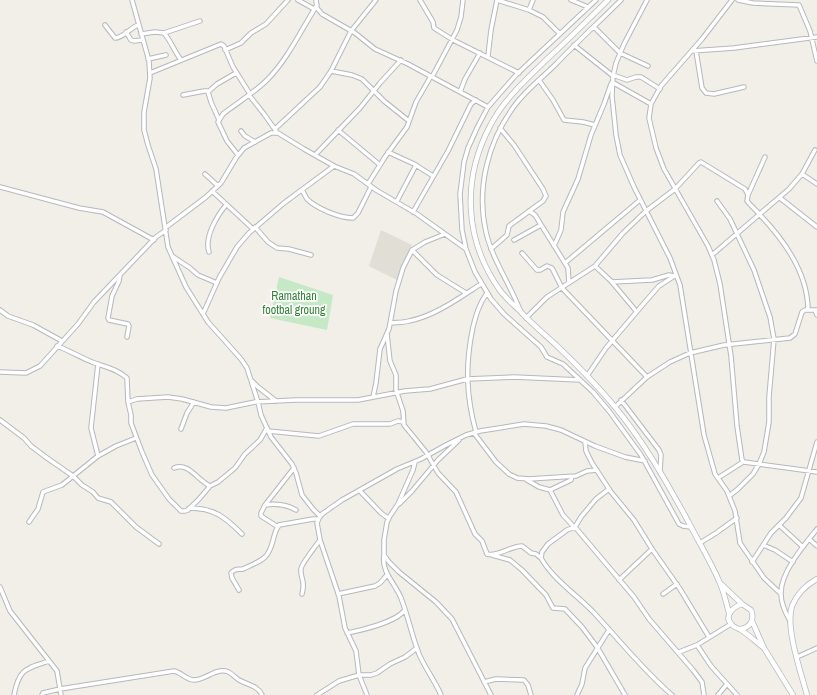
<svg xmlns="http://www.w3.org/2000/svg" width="817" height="695" font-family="'Archivo Narrow',sans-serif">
<rect width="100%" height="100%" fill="#f1efe8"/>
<path fill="#e1ded6" d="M381,230l31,15 -13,36 -30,-15z"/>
<path fill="#c5e8c5" d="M279,277l54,18 -6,35 -57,-12z"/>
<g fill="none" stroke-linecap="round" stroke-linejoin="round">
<g stroke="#b5b8bc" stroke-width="5.5">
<path id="minor" d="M132,0l17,61 1,17 -6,34v18l4,15 8,24 12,78 18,40 22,35 33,37 6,9 11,34 3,13 10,22 21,27 4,9 6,22 11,14 7,7
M298,0l16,9
M316,0l1,8 5,6 33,19 20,16 33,15 80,43
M420,0l13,22 1,6 19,12 66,33
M497,0l32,10 14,7 17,17
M571,0l17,7
M596,0l-80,75 -28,32 -11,21 -9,20 -4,14 -4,32 2,36 4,19 9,23 16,27 13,15 37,33 6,10 16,7 30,28 16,19 32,44 38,69 4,2 8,1
M647,0l-23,44 -8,19 -3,13 -1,20 4,39 4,20 14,32 36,71 10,27 24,150 11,39 12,17 8,20 5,32 24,35 17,16
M732,0l-30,39 -41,47 -10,18 -2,14 7,30 8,21 44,77 6,14 6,24 11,72 6,70 5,34 2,2 73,10
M738,0l15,3 46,2 11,26 7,30
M529,10l4,-10
M105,25l10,13c8,0 15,-10 23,-13
M594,27l26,26 28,13
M126,32l5,8 3,1 8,-1
M164,33l36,-12
M141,34l14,-2 9,1c7,8 10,18 17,27
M574,45l39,31
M225,50l16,-7 10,-10 15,-9 22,-24
M692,51l42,-3 83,-11
M696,51l6,37 4,5 8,1 30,-7
M488,56l3,-26 6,-30
M148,59l18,-4
M331,71l21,4 10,4 22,22 25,20
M150,73l71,-29 3,2 9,21 17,27
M613,75l14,5 9,-3h5l19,12
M432,77l25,-47 4,-13 2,-17
M539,80l14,20 11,20 19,2 12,3
M612,82l39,22
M460,92l5,-13 15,-26
M183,95l21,-4h5
M249,95l15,19 12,17
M219,120l-8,-18 -3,-10 9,-8 19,-11
M275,129l45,-42 11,-16 20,-40 25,-31
M338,130l42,35
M241,131l4,5 10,6
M388,152l26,12 19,12
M238,155l-11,-14 -9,-19 5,-8c14,-11 31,-21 44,-34 21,-21 34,-50 50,-75
M315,155l45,-47 20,-25 21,-23
M205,174l13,12
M802,174l15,10
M368,184l17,-27 22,-30 9,-25 15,-26
M0,187l79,21 24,4 51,28
M302,190c2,3 3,6 5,9 9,9 32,19 46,19l5,-5 13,-26
M212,191l41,38
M748,195l17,-38
M780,198l37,29
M397,201l19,-36
M717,201l13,18 24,51 16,47 4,22 -5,58v25l-5,30 -5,12 -6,10 -15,15 -9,7
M529,211l6,4 33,53 1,15
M413,212l35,-61 23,-47 5,-4
M255,227l13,15 9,6 12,1 22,6
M165,228l41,-31 15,-14 15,-25 8,-10 27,-15h7l26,16 30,17 20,8 22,16 41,24 49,35
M514,240l27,-15
M554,246l7,-16 2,-18 15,-33 13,-44 13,-31 7,-20
M491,249l16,-14 2,-9 34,-25 3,-5 -3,-7 -29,-44 -14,-17
M412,250l25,25 29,18
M209,252c-5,-15 8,-36 17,-47
M522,253l15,17h3l7,-4 5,2 10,20 85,89
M712,255l77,-66 13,-15 13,-24
M172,256l18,12 8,7 19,8
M565,263l75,-63
M595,266l16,15 25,30
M120,275l-1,6 -7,15 -4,22 1,2 19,4 1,2 -2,11
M612,282l40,-2 17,-5 5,1
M0,310l8,6 25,9 29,16
M520,310c-10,-26 -28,-51 -34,-78 -10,-44 2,-91 29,-127 11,-15 27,-27 41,-41 21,-22 43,-42 65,-64
M815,310l2,5
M203,314l16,-36 18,-31 12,-14 35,-30 50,-37
M526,318l21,-21 48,-31 28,-33 23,-22 29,-22 24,-26 2,-1 44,27 3,6 -1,6c4,5 9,9 13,14 25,26 48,58 48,95
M390,323c6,-1 13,0 19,-2 26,-5 50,-23 72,-37
M387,334l3,27 6,14v15l7,21 1,14 22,27 12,21 18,19 19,42 7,7 5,13c10,3 24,-8 35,-8l9,7 5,1 5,4
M57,346c13,5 23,11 35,16 13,5 25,7 35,16l1,24 3,13v8l11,29 10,23 17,24 12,12h4l3,-1 12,-12 10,-12 8,-4 17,-14 10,-14 15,-14 7,-12
M98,364l-7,64 7,28
M0,372l26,1 14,-7 38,-42 16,-22 62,-65 10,-7
M587,376l19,-28 39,-46 14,-16 17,-11
M252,381l6,6 18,14
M373,397l3,-14 4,-34 9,-20 7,-38 7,-23 9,-18 13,-8 20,-8
M621,400l38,50 2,5 -1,17
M128,402l9,-3 31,-2 14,2 29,8 15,1 29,-6 41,-2h62l47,-9 25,-2 37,-10 47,-2 66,3
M615,407l32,-30 23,-15 20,-9 34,-8 66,-7 5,-4 7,-22 3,-2h12
M0,420l24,18 7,8 16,12 26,18
M181,429l6,-16 7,-11
M268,431l51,5 34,-12h37l8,-3 5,1
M476,432c-10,-36 -11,-68 -3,-105 3,-12 6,-23 14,-34
M474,433l22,29 13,12 8,4 12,1 47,-3 11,-5 10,-1
M585,442l1,9 6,12 19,29 23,28 18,29 28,40 29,48
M415,462l-2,8 -15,34 -8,12 -3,6 -3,18v15l5,7 10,10 37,30 16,17 39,76
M174,468c15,-6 23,12 36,18
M73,476l9,9 11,7 5,6 13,4 25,25 23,17
M718,478l25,-16
M527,480l12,7 11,3 21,-10 1,-3
M609,489l-13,10 -15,18 -6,10 -8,3 -19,14 -6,8 -1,6c12,22 39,39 55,57 25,27 48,56 76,80
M550,490l13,25 11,12
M360,491l21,22 7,5
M399,504l13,-13 26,-31 21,-20
M265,505l29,-37
M189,508c25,0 36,9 53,26
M29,522l9,-13 5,-17 19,-7 36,-29 18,-10 20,-8
M779,525l24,22
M278,527l-17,-11v-3l4,-8c12,-2 21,-1 31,5
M575,527l59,70 15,22 44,51 9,12 2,13
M809,539l8,7
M700,543l16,-10 21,-15
M763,545l12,5 18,12
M384,555c-3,17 11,28 17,43 7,18 11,38 18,56 6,14 16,27 22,41
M492,555l18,5 12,10 24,25 7,13 12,1 17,18 15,20 28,48
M752,562l19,-29 15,-15 15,-20 16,-56
M619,580l33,-31
M0,587l10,24 47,60 4,24
M239,590l-7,-12 -1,-5c4,-5 7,-3 12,-4 6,-3 17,-7 22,-12 9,-8 7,-23 14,-32l34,-6h5
M302,594c4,-14 -2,-15 -1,-25 0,-5 15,-23 19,-29
M338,594l37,-8 5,-3 7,-8
M663,594l14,-10
M790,621c-4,-7 -9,-19 -9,-27 -1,-21 23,-49 36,-65
M347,633c15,-3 49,-11 58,-23
M697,645l14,21 26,29
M679,652l18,-7 34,-21
M797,657l20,-9
M484,682l12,-3 28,1 4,5 3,10
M14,695c5,-26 11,-26 35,-34
M42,695l1,-2 17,-4 114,-18c7,1 12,9 20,9 9,0 18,-8 26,-9 9,-2 13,5 19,9 9,5 18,5 23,15
M317,695l22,-14 20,-6h12l6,-2 13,-9 15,-7 12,-9
M367,695l-8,-20 -3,-24 -11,-23 -6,-32 -19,-56 -3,-17 2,-5 3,-4 20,-14 55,-31 24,-10 25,-14 20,-10 14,-4 13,-2 31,-5 22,2 15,4 34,16 30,11 20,4
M577,695l5,-11 3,-16 24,-38
M718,695l9,-11"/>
</g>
<g stroke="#b6babf" stroke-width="6">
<path id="secondary" d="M608,0c-20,20 -41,41 -62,60 -20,20 -43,40 -56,66 -28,53 -26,113 9,163 6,9 14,15 21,22 11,12 23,22 35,33 21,20 42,41 60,63 29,35 51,74 73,114 10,20 22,39 31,60 5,10 7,22 10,32
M721,584l21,20
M752,621l12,27 29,47
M740,629c10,-1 15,-9 11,-19l-9,-6c-9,3 -19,12 -10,21 3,3 6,3 9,5 8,5 15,12 23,18
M807,695c-6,-22 -22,-68 -15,-89 5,-12 14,-21 25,-27"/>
</g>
<use href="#minor" stroke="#fff" stroke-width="3.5"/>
<use href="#secondary" stroke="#fff" stroke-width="4.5"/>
</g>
<g text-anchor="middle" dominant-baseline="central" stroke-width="3.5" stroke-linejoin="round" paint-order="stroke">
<g font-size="12" fill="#348238" stroke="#fff">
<text x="294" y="296">Ramathan<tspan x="294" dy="14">footbal groung</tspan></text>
</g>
</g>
</svg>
